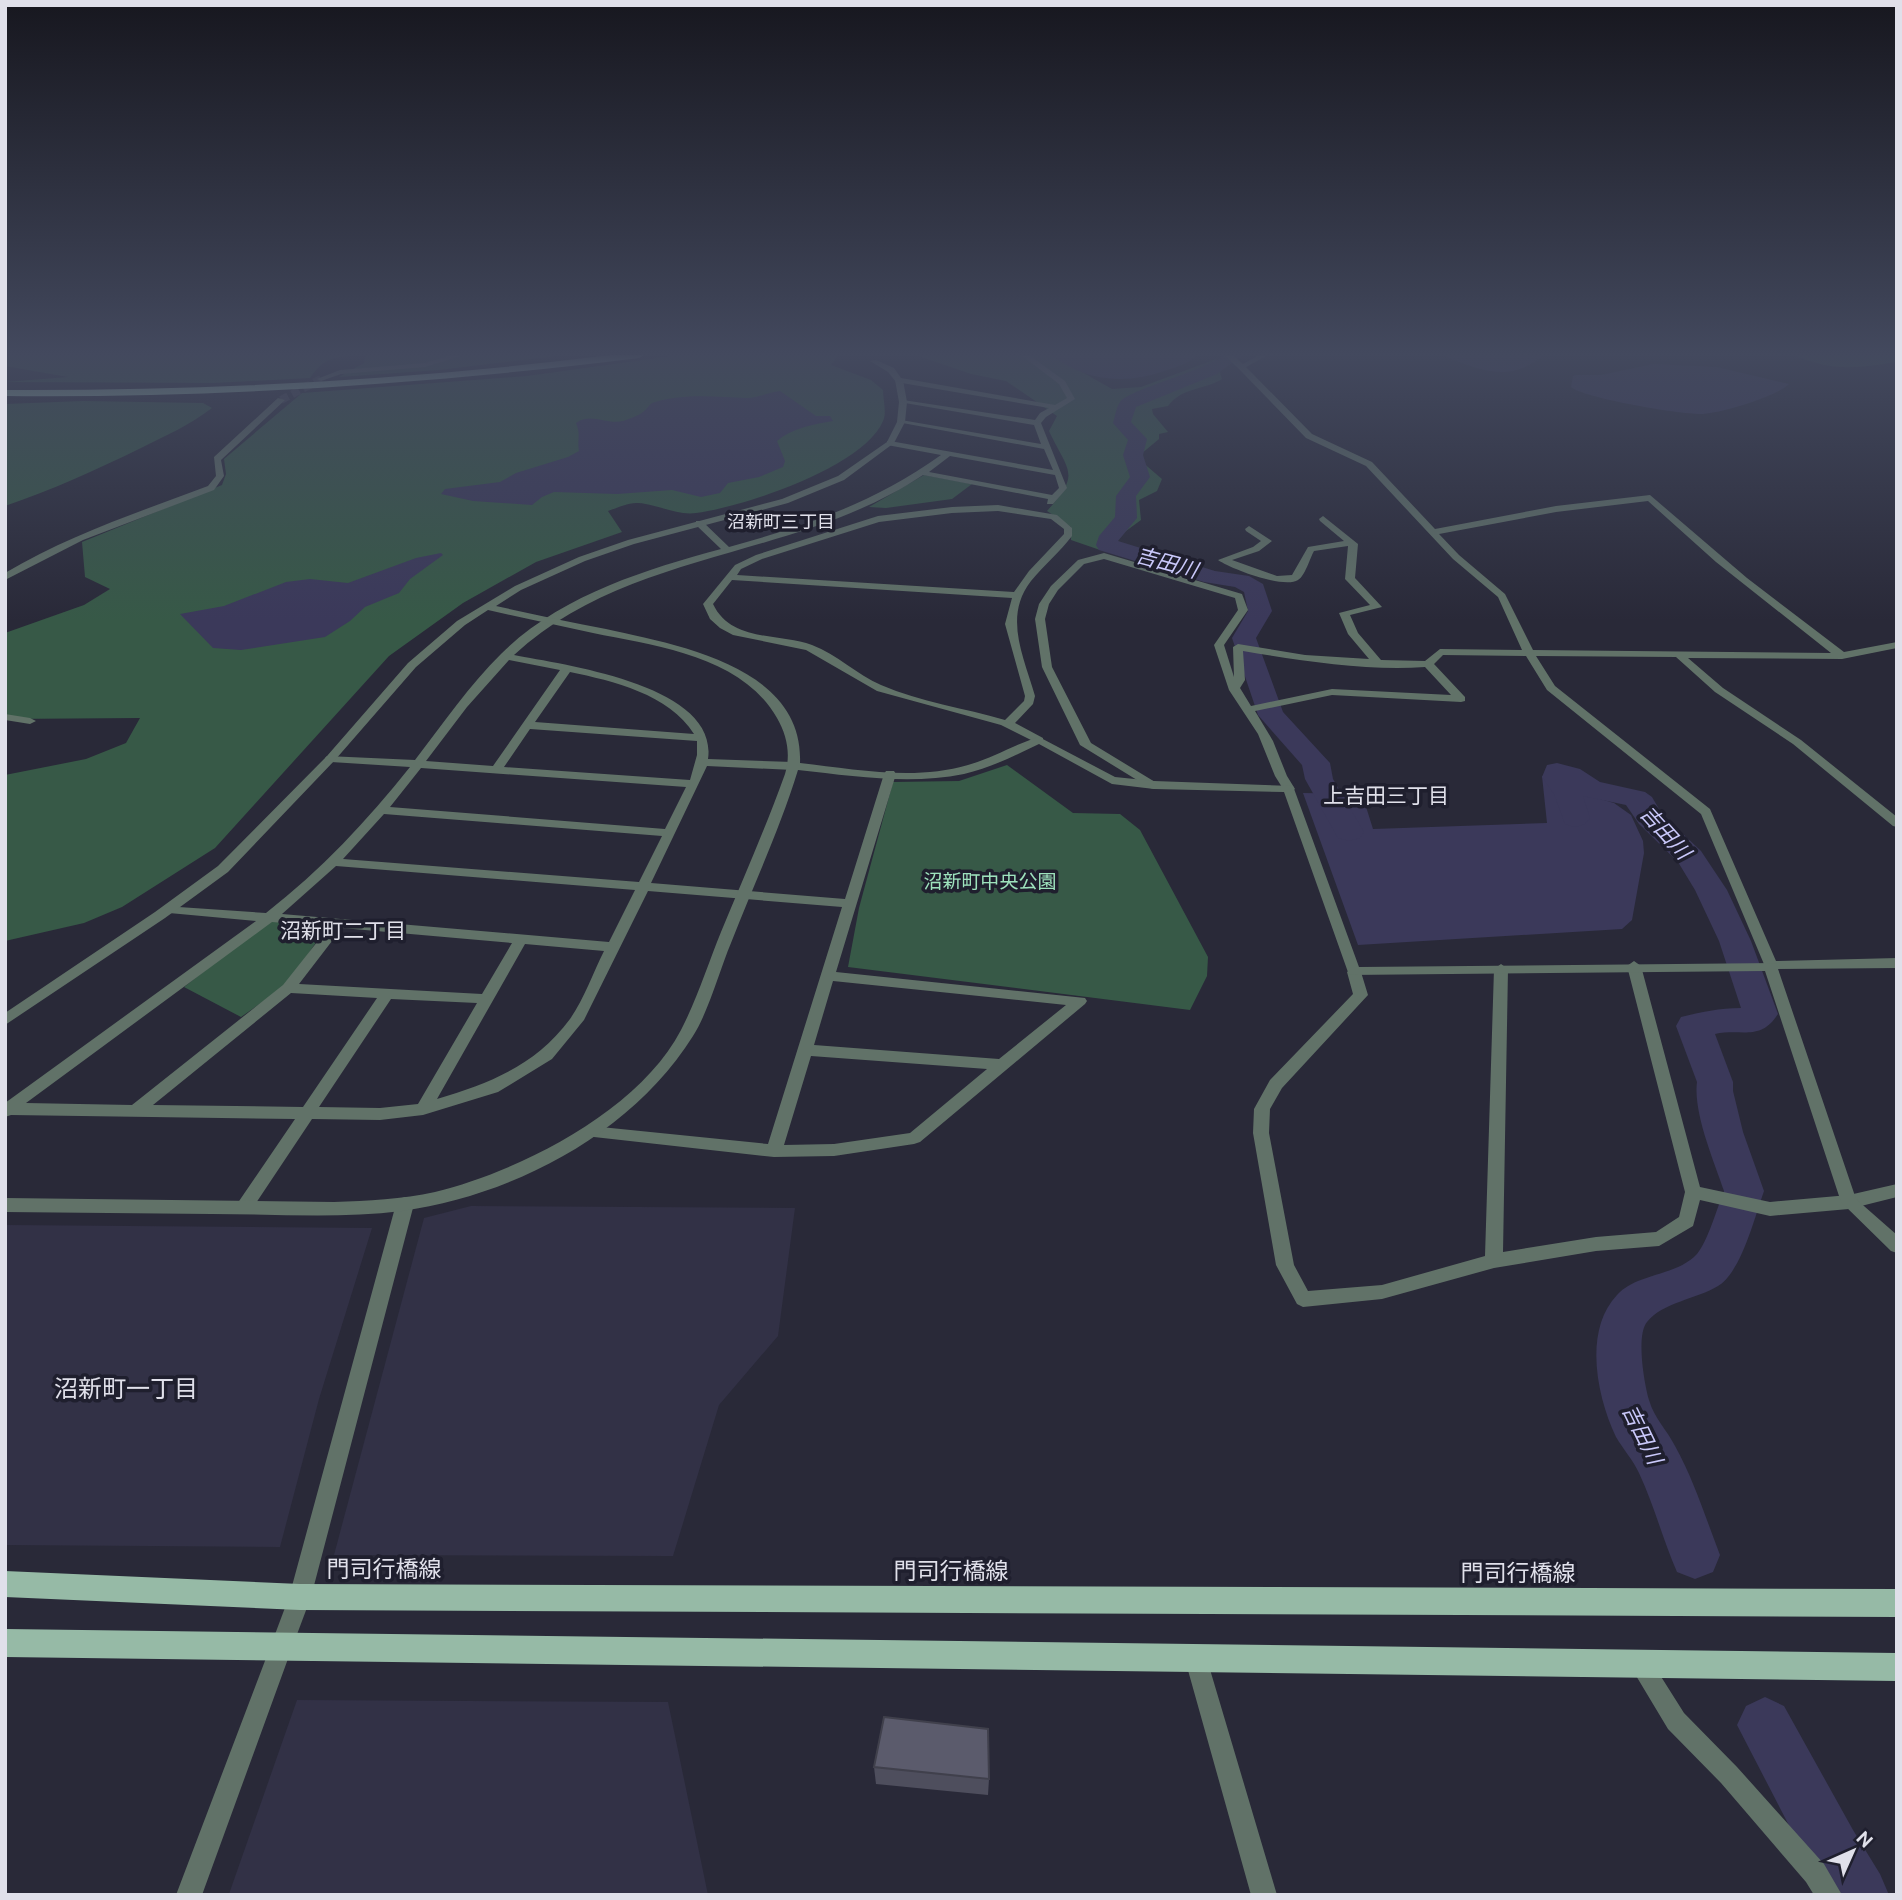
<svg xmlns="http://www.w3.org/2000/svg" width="1902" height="1900" font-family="Ubuntu,'Noto Sans JP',sans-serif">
<rect width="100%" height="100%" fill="#292938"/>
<path fill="#323146" d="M471,1206l324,2 -17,128 -59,69 -46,151 -339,-1 90,-337z
M5,1225l367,3 -53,171 -39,148 -275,-2z
M297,1700l371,2 40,193 -479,-1z"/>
<path fill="#375947" d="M5,355h561l-127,15 -100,7 25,-14 1,-7c-28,1 -38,-2 -55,22l-96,5 -209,-1 63,-5 -63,-11z
M678,355h161l-8,10 40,15 12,10c0,9 4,23 0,31 -19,46 -140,86 -187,92 -18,3 -39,-9 -58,-10 -9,-1 -21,5 -30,8l14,21 -86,30 -73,41 -74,53 -174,192 -93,59 -38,16 -79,18v-166l81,-16 40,-16 14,-25 -135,1v-86l79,-28 26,-16 -25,-12 -3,-35 140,-57 4,-11 -2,-15 78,-66 225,-17z
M916,355h136l60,34 29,-2 75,-28 6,20c-17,11 -40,8 -54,27l-16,3 1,5 15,18 -9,2v5l-18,15v7l21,18 -5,12 -18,9 2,20 -41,30 -29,-10v-13l-24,-16c34,-38 22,-38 2,-80l8,-15 -51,-35 -35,-7z
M1795,355h102v7c-39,6 -66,10 -102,-7z
M83,401l120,2 9,5c-22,17 -47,28 -71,40 -45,22 -89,42 -136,58v-102z
M924,475l48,9 -20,15 -66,9 -17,-1z
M1007,765l66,48 47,1 20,16 68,127 -1,19 -17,34 -342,-43 11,-59 34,-126 66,-1z
M269,921l58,5 -39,58 -47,33 -57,-30z"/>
<path fill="#3b395a" d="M1051,355h146c-8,8 -19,12 -30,15 -42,15 -80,12 -116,-15z
M1443,355h100c-31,29 -66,15 -100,0z
M1653,364l64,3 72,17c-13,13 -67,29 -86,30 -20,1 -120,-16 -132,-27l2,-11 3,-1h25z
M780,391l36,25h14l3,5c-18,3 -41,7 -56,20l8,20 -2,6 -24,10 -31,6 -8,10 -19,4 -29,-7 -55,4 -63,-2 -12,5 -10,8 -59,-4 -32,-7 4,-5 55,-7 16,-9 52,-16 11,-6c-2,-13 2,-16 -3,-28 15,-11 30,2 47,-2 6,-2 15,-5 20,-9 6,-4 5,-8 12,-10 30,-9 62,-5 92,-4 11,0 22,-6 33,-7z
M441,553l2,2 -33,24 -11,14 -34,14 -15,14 -25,16 -84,13 -28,-2 -33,-34 44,-8 62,-24 24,-3 38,4 68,-25z
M1542,776l36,8 -1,8 37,11 17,12 12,26 1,12 -12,67 -10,9 -264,16 -55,-152 59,1 11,35 174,-6z"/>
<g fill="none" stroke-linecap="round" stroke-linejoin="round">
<path fill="#3b395a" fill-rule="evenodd" d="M1224,355h19l-26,19 -81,33 -5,15 16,17 -4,16 7,22 -14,19 1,22 -19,23 97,30 34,5 14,8 9,27 -16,27 27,74 47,51 3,16 31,53 -4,6 -11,3 -11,-3 -33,-59 -3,-14 -44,-50 -26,-77 16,-27 -4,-19 -9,-5 -31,-5 -105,-32 -3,-5 3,-9 16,-19 1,-21 14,-19 -7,-22 5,-15 -15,-17c2,-6 3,-15 7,-21 10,-13 82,-30 104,-47z
M1557,763l23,6 20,13 45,10 7,5 10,17 39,37 26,39 24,51 27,73c-18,28 -36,14 -63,20l18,48v9l10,41 21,59c-9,25 -23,82 -46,95 -21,13 -55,16 -71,36 -11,13 -3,61 2,78 5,18 18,30 26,46 19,34 31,73 45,109l-7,17 -18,7 -18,-7c-14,-32 -23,-67 -38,-99 -6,-13 -16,-24 -23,-36 -19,-40 -33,-106 1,-142 20,-22 60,-19 80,-41 11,-13 20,-46 27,-63 -10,-30 -31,-78 -27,-109l-21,-56 5,-9c20,-5 39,-9 60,-9l-22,-67 -24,-51 -17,-28 -39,-38 -13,-19 -43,-9 7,22 -5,6 -10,3 -10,-3 -11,-30 -12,-17 5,-12z
M1765,1697l19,9 69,124 27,44 9,21h-64l-88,-170 9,-19z"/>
<path stroke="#444453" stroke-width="8" stroke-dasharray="8 4.5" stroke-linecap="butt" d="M281,400l40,-21"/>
<path fill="#617268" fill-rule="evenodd" d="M452,355h12l-39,12 -84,7 -20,7 -4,-2 23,-9 85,-7z
M1021,355h8l36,26 10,18 -29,18 -5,6 26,65 -14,16h-6l1,-5 -125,-24c-127,85 -294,74 -409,180 51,10 205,30 194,104l85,3 6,4 -6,4 -86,-4 -56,117 194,16 39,-125 2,-3h8l2,3 -60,198 249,26 2,3 -2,3 -165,138 -6,2 -80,12 -60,1 -189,-21 -2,-4 2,-4 6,-2 177,18 74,-237 -194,-16 -64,129 -32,39 -54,33 -75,23 -43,5 -68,-1 -62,93 -6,2 -6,-2 -3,-5 60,-88 -284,-4 -6,2v-14l251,-182 -87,-8 -5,-1 -2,-3 2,-3 102,7c55,-43 101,-92 144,-146l-79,-5 -6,-4 2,-2 88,4c27,-35 56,-77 86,-106 58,-58 143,-84 220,-105l-25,-24v-4h6l27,26c79,-22 145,-44 212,-92l-54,-10v-4h3l163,29 -9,-21 -147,-27 4,-2 140,24 -7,-19 -135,-23 4,-2 132,20 5,-7 9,-5 -153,-26 -8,-10 -18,-11 6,-1 18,8 7,10 154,27 12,-7 -8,-14zM950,456l105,19 4,13 -7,7 -123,-23zM509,660l51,10 -67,96 -67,-5 41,-54zM570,672c43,9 99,22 124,62l-159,-12zM530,729l167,12v14l-7,25 -186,-13zM421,768l265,19 -21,42 -275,-22zM384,814l278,22 -23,46 -296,-23zM336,866l299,24 -26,52 -327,-28zM272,922l57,5 -46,58 -151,120 -106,-2zM342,928l170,15 -30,51 -183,-10zM525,944l79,7c-11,22 -20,48 -34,68 -35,47 -80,64 -133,80zM833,981l233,24 -67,54 -185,-14zM291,993l86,5 -74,109 -150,-2zM391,999l86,4 -59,101 -38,4 -61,-1zM811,1056l176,13 -77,64 -76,11 -50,1z
M1224,355h8l11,9 16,-9h9l-22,12 66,67 60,28 63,67 121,-23 94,-11 97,83 97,74 53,-10v6l-55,11 -154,-1 35,30 78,52 96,77v10l-4,-1 -100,-82 -78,-52 -39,-35 -140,-1 19,30 155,123 66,152 121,-3v10l-131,1 -65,-155 -154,-124 -21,-34 -83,-1 -9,9 31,33v4l-4,1 -129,-7 -77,16 18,30 14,35 8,13 -6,4 -4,-1 -10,-16 -17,-42 -29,-44 -15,-45 24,-35 -3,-12 -131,-39 -20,5 -26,26 -9,14 -4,15 7,48 39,76 69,42 -6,4 -4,-1 -70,-43 -38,-78 -7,-48 4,-15 12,-18 27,-26 26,-7 138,41 6,16 -24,35 10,32 -1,-30 5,-3 67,11 64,4 -21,-25 -9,-21 31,-8 -25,-26 3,-33 -34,5c-4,7 -9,25 -16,29 -14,9 -67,-11 -80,-20l35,-13 8,-6 -15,-10 -1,-2 4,-3 23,15 -13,10 -27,9 45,16 15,-1 16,-28 36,-6 -24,-20 -1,-2 4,-3 35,28 -3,34 27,29 -32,8 8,18 23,27 44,1 15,-12 82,1 -24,-53 -45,-38 -87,-93 -60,-28 -67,-69zM1648,501l68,61 115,91 -298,-3 -28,-56 -46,-39 -20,-21 117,-22zM1243,651c58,10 124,20 182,16l26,28 -119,-6 -81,17 -11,-18 5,-8z
M278,398l7,2 -64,60 3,16 -10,14 -131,50 -78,40v-7c64,-38 134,-61 203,-87l8,-10 -2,-19z
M998,505l59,10 15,13v8c-12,16 -28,29 -41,45 -28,36 -7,76 4,115l-2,8 -18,19 28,15v4h-8l-34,-17 -124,-34 -71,-41 -73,-15 -13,-7 -10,-9 -7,-15 32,-39 21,-10 122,-39 74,-9zM998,511l53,8 13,10v5l-35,37 -15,21 -277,-17 4,-6 21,-10 117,-37 73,-9zM732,580l280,18 -7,26 20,72 -1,5 -19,19c-41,-12 -84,-18 -124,-35 -24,-10 -44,-31 -69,-40 -34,-12 -81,-3 -99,-41z
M5,714l25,4 6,3 -6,3 -25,-4z
M1634,961l7,5 59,221 70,15 79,-7 48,-11v13l-48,12 -79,7 -70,-16 -7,26 -34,20 -63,5 -102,17 -112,31 -79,8 -6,-3 -21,-39 -23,-132 1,-24 16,-29 83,-86 -6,-22 7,-5 7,5 7,23 -86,93 -12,21 -1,24 25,132 14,26 74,-6 103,-29 9,-287 7,-5 7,5 -5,283 93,-15 60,-5 23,-15 6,-25 -58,-226z
M405,1197l6,2 3,5 -103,393 -21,56 -8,3 -8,-3 -3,-8 18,-48 107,-393 3,-5z
M1195,1645l8,3 3,8 71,239h-26l-67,-239 3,-8z
M1640,1653l8,3 36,57 53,54 87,97 18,31h-28l-8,-13 -85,-99 -53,-54 -39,-65 3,-8z"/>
<path fill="#617268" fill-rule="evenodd" d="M899,378l4,2 4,22 -2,20 -11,21 -50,37 -56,23 -154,41 -49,17 -64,29 -25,16c36,8 73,16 110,23 71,16 198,37 194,134 54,6 114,18 168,2 25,-7 47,-21 71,-28l76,40 39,4 139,5 66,181 417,-4 80,236 41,36v18l-6,-2 -50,-49 -76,-231 -416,4 -65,-183 -130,-3 -42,-5 -73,-40c-25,12 -49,24 -75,30 -55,11 -111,2 -166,-4 -18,59 -45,116 -67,173 -11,26 -23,70 -38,93 -61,97 -178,159 -291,175 -63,8 -127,3 -190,3 -69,-1 -138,-1 -207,-2v-14l329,4c34,-1 68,-3 101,-10 85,-21 204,-81 246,-162 16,-31 27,-66 40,-98 22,-53 45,-105 64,-158 6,-19 2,-39 -8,-56 -35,-62 -121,-72 -184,-85 -35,-8 -70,-15 -105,-23l-23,15 -49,42 -81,93 -107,112 -63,46 -160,107v-12l150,-101 63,-46 109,-110 81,-93 49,-42 58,-35 64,-29 49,-17 154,-41 56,-23 49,-34 10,-20 2,-20 -4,-22z
M282,1634l8,3 3,8 -91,250h-26l95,-250 3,-8z"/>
<path fill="#96baa6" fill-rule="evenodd" d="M5,1571l295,13 1597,5v28l-1597,-7 -295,-13z
M5,1629l1892,24v28l-1892,-24z"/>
<path fill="#abd6be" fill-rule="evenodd" d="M611,355h33l-5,3c-211,26 -421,40 -634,38v-6c203,1 405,-10 606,-35z"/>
</g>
<path fill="#4e4e5d" d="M874,1767l115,12 -1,16 -112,-11z"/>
<path fill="#5b5b6c" stroke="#40404c" stroke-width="2" d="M884,1717l104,12 1,50 -115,-12z"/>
<linearGradient id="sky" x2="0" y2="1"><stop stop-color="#17171f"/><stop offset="0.57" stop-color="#43495e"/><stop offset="1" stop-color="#43495e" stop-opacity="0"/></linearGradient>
<rect width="1902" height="621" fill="url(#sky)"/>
<g text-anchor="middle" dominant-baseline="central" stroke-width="7" stroke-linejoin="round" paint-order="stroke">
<g font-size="18" fill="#e0e0ea" stroke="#1f1f2e">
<text x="781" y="521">沼新町三丁目</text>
</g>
<g font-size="19" fill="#9ee3bd" stroke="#1f1f2e">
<text x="990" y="881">沼新町中央公園</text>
</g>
<g font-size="21" font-style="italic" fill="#cac9fb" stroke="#1f1f2e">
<text transform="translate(1167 562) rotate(15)">吉田川</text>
<text transform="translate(1666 832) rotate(48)">吉田川</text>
<text transform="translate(1643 1434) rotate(64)">吉田川</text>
</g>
<g font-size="21" fill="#e0e0ea" stroke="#1f1f2e">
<text x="1386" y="795">上吉田三丁目</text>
<text x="343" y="930">沼新町二丁目</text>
</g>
<g font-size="23" fill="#e0e0ea" stroke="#1f1f2e">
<text x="384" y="1568">門司行橋線</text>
<text x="951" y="1570">門司行橋線</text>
<text x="1518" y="1572">門司行橋線</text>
</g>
<g font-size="24" fill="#e0e0ea" stroke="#1f1f2e">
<text x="126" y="1388">沼新町一丁目</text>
</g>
</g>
<rect width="1902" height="1900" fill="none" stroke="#e0e0ea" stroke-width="14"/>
<g transform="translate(1853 1851) rotate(45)" stroke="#1f1f2e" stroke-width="5" paint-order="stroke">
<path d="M0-5L12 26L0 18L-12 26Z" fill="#e0e0ea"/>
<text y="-10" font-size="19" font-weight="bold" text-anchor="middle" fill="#e0e0ea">N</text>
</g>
</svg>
